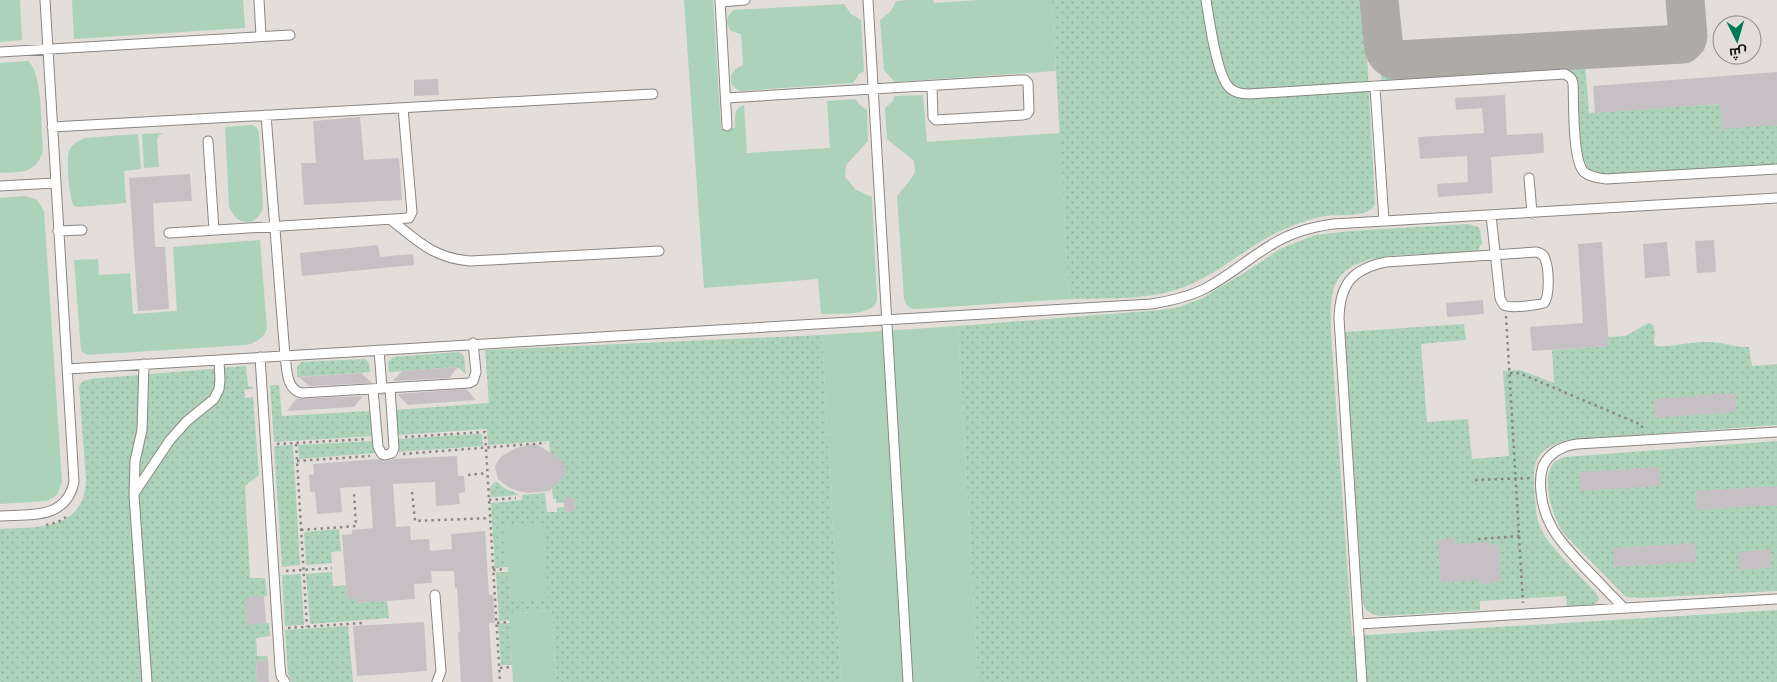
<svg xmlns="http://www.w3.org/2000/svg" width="1777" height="682" font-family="Montserrat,Cairo,sans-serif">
<defs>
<pattern id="grass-dots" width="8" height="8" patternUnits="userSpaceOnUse" patternTransform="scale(1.25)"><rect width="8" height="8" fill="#acd2ba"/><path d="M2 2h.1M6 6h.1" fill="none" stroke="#93b39f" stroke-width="1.8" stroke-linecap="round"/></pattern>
</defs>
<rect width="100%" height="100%" fill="#e3ded9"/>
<path fill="url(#grass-dots)" d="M1052,0h312l11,205c-7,13 -37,9 -50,11 -12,2 -23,6 -33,10 -42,15 -73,51 -117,64 -31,10 -73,8 -106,9z
M1585,64l4,49 131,-9 57,21v40l-173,10 -13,-3 -9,-13 -6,-79 -4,-7 -3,-1 -187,11 -1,-8z
M1468,224l10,3 2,3 2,13 -4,7c-38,11 -132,-10 -145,41 -3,13 -2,28 -2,42l21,303 425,-26v72h-799l-20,-356 203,-16 18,-3 24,-9 52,-32 25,-17 35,-14 36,-4z
M1649,323l4,2 2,7 -1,12 2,2c18,1 35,-5 53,-4 15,0 25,6 40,5l3,19 25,-2v61l-210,15c-37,11 -34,25 -32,59 1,10 1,20 6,30 9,19 40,47 55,64l3,7 -4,4 -5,1 -23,2 -1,-11 -86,5v9l-99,6c-11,-1 -18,-6 -19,-18l-17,-266 119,-8 2,16 -45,4 6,78 41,-3 4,40 37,-3 -6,-85 17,-1 34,13 -2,-33 57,-4 -1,-9 17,-1z
M822,335l19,347h-285l-4,-71 -43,2v7l-10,1 -3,-49h12l2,30 34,-79 -38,2 2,42 -13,1 -4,-65 31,-3v-5l23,-2 2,19h10v-4l7,-1 1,5 10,-1 -1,-13 -10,1v3l-8,1v-4h-3l-1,-12c18,-14 17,-22 -2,-34l-1,-12 -61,4 -1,-16 -90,6 -2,-25 94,-7 -4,-53z
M459,352l5,4 2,18 -9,-7 -68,5 -1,-10 5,-5z
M365,359l4,4 1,9 -73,5v-10l4,-5z
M246,366l2,20 5,1v2l-9,1 1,8 8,-1 6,78 -14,11 5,92h15l2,18 -21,2 1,26 22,-1 1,13 -14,2 1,18h10l1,4 -12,1 1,21h-257v-153c38,-2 84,2 86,-49l-7,-94c4,-8 15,-7 23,-8z
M270,385h9l3,31 88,-5 3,25 -99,6z
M482,434l1,12 -86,6 -1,-13z
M372,441l2,12 -75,6 -1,-14z
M1777,441v150l-135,7 -16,-1 -61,-62c-11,-14 -24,-53 -13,-70 3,-5 8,-6 13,-8z
M293,445l7,120 -18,2 -8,-121z
M495,482h2l7,6 16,7 -29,2 -1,-10z
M339,529l2,22 -10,1 1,11 -26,2 -2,-33z
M332,572l1,14 13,-1 1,14h10v4l30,-2 2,17 -79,6 -4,-50z
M301,574l3,51 -19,1 -3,-51z
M510,623l2,42h-11l-3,-41z
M348,626l5,56h-61l-4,-7 -3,-45z"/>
<path fill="#acd2ba" d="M0,0h20l2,40 -22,2z
M72,0h171l2,28 -171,11z
M684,0h29l8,129 14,-1c0,-9 -2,-20 9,-23l3,48 83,-5 -3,-47 28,-2 5,6 7,5 1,31 -22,24 -1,12 11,13 16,7 5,103c-3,17 -42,13 -56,14l-3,-35 -114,9z
M909,0h24l1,3 44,-3h74l4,71 -161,11 -11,-12 -4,-50 11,-9 5,-10z
M844,4l7,10 10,6 3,51 -5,3 -6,9 -111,8c-16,-4 -14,-21 1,-26l-2,-31 -10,-3c-6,-8 -5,-15 3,-21z
M28,61c15,11 13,70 15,89 -6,24 -22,22 -43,23v-110z
M923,95l4,47 133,-9 9,166 -153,10c-7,0 -10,-4 -12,-11l-7,-102 14,-17 4,-7 -1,-11 -27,-22 -2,-31 8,-7 1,-5z
M252,125l4,2 3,5 4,76c-6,20 -28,18 -34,-2l-4,-79z
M164,133l-5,2 -2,5 2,27 -15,1 -2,-34z
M138,134l3,35 -17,2 2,32 -48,4 -4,-1c-5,-7 -8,-47 -5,-55 3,-7 9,-10 16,-13z
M25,196l12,4 7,11 18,271 -5,13 -10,6 -47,3v-306z
M260,240l7,89c-4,10 -11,13 -20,16l-160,10 -6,-4 -7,-91 24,-1 1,16 31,-2 3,41 44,-3 -4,-64z
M958,326l20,356h-137l-19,-347z
M544,523l4,77 -38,2 -5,-77z
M552,611l4,71h-43l-4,-69z"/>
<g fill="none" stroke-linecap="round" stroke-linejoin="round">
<path stroke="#aeaaa5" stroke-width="39" d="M1379,0l5,49c3,7 6,10 13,11l286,-16 4,-4 1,-4 -3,-36"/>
</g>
<path fill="#c6c0c5" d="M1777,72v53l-55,4 -2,-25 -125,9 -2,-27z
M438,79l1,16 -25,1v-16z
M1505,95l2,40 36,-2 1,20 -53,4 2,36 -55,4 -1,-13 31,-2 -1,-26 -47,3 -2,-22 66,-4 -2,-25 -26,2 -1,-12z
M360,117l4,43 35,-2 3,42 -98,5 -3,-42h15l-3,-42z
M190,174l2,27 -39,2 2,44h10l4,62 -31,2 -9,-133z
M1714,240l2,32 -19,1 -2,-32z
M1602,242l7,104 -77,5 -2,-24 53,-4 -5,-79z
M1667,242l3,34 -25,2 -2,-34z
M378,245l2,12 33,-3 1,11 -112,11 -2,-23z
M1483,300l1,14 -37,3 -1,-14z
M458,367l-9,11 -56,3 9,-10z
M361,373l11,10 -63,3 -10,-9z
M466,389l10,11 -68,5 -11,-11z
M1735,393l1,19 -81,6 -1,-19z
M363,396l-9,11 -67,4 9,-12z
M536,444l22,13 7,9 1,6 -3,6 -14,13 -21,2 -9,-2 -9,-3 -12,-9 -3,-12 2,-5 5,-6 14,-8z
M457,456l1,20h6l1,16 -6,1 1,11 -24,2 -1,-24 -42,2 3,43 14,-1 1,14 18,-1 1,12 22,-2 -1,-15 34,-3 4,64h4l2,28h-6l4,59h-32l-3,-50h2l-3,-44h-2l-1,-17h-23l1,12 -18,1 1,15 -58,4v-4h-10l-5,-64 10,-1v-4l21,-2 -3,-42 -30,2 2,24 -25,2 -2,-22h-5l-1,-17 5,-1 -1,-10 66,-5 7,2 7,-2z
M1659,467l2,19 -81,5 -1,-19z
M1777,486v19l-80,5 -1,-19z
M574,498l1,13 -10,1 -2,-13z
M1455,538v6l34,-2 1,3 9,-1 2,38 -21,2v-4l-39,3 -3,-43z
M1695,543l1,19 -82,5 -1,-19z
M1770,549l1,19 -32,2 -1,-18z
M264,596l2,27 -19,2 -2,-27z
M424,622l3,49 -70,5 -4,-50z
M268,660l1,22h-12l-1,-21z"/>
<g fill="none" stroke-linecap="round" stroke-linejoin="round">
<g stroke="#8b8682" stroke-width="11">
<path id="service" d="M259,0l2,36
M720,0l7,126
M868,0l40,682
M1206,0c3,18 11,80 25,89 5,4 12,5 18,5l316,-20 6,4 2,5c1,18 -1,78 11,89 6,5 14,6 22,7l171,-10
M720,2l25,-2
M0,52l290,-17
M1375,87l9,134
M726,98l294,-18h5l3,3 1,28 -2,3 -4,1 -87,5 -3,-3 -1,-31
M266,115l19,241c2,13 1,34 17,37l167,-10 4,-2 3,-9 -3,-29
M52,127l601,-33
M208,141l6,89
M1529,178l3,35
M0,186l55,-3
M391,220c27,21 42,38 79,41l189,-10
M58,231l24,-1
M169,233l240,-15 3,-6 -9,-104
M379,350l3,39
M260,357l20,310 1,9 4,6
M144,364l-2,66 -7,31 -1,34 13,187
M67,369l1084,-65c19,-3 38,-7 55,-16 23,-12 43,-30 65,-43 19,-12 40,-18 62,-21l444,-26
M373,389l5,58 4,7 3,1 7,-2 2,-5 -4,-60
M135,492l35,-52 17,-19 27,-22 5,-10 1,-9 -1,-20
M0,516c30,-2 66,4 74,-34l-29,-482
M435,595l6,76 -4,11
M1624,608c-13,-13 -25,-26 -38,-39 -22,-23 -42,-43 -45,-77 -1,-9 -1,-17 2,-26 7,-14 19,-20 34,-22l200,-12
M1359,624l418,-25
M1362,682l-23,-364c1,-34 13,-49 47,-56l150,-10c5,1 8,3 9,7 4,9 5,37 -1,44 -8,2 -34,6 -40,2 -2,-2 -3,-5 -4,-7l-9,-83"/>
</g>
<path stroke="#8a8683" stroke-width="2.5" stroke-dasharray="2.5 4" stroke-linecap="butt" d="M1506,316l17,287
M1510,373h9l123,52v3
M405,437l80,-5 15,250
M277,444l90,-5
M296,444l11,183
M403,454l143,-11
M297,461l73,-5
M468,475l19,-2
M1475,480l56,-2
M412,492l3,29 75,-3
M489,500l27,-2
M46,525l12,-3 8,-5
M301,530l55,-4 -2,-33
M1478,539l42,-3
M493,570l13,-1
M286,571l46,-3
M497,623l12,-1
M288,628l74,-5
M500,668l11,-1"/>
<use href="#service" stroke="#fff" stroke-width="9"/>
</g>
<g transform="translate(1737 40) rotate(175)"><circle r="24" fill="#e3ded9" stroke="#918e8a"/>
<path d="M0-4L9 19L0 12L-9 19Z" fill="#007956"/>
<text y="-8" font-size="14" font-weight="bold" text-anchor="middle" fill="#171513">ش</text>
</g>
</svg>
